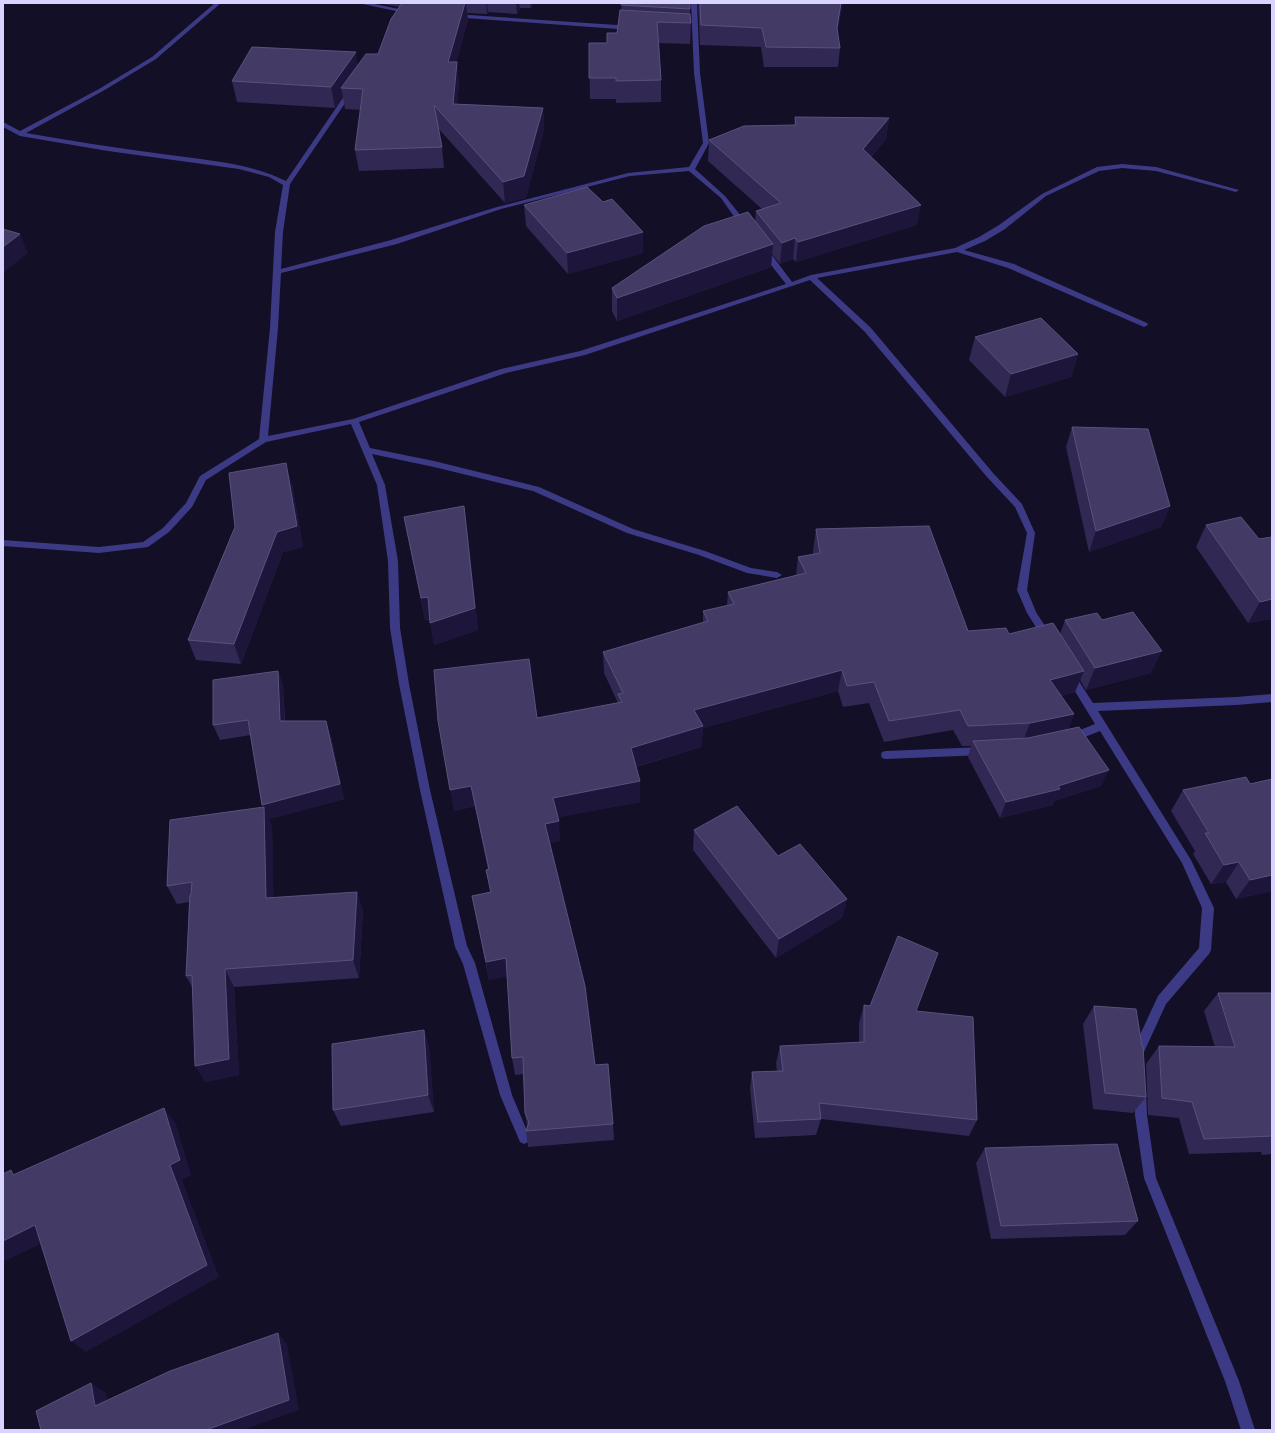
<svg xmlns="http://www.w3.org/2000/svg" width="1275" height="1433" font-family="'Archivo Narrow',sans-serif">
<rect width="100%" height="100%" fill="#130f26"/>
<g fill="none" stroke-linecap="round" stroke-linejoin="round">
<path fill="#3d3a85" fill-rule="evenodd" d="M215,3h6l-65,56 -53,32 -77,42c45,8 90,15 136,21 41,6 86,8 124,27l63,-92h4l1,1 -64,94 -7,48 -2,37 110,-29 106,-33 131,-34 61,-6 14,-24 -9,-70 -3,-70h6l3,70 9,70 -14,26 30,27 24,30 -4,2h-3l-21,-30 -32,-27 -59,5 -129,33 -104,35 -116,29 -3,55 -10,108 85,-17 148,-50 79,-18 206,-67 -26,-33v-4h6l26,35 19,-7 144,-27 24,-11 20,-12 43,-31 55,-27 25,-3 34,3 83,23 -3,2 -80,-21 -34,-3 -23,3 -53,25 -41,33 -20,12 -21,9 50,14 133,59 1,2 -4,2 -136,-59 -51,-16 -140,26 54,50 122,145 29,31 13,29 -8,57 9,22 16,25 -5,4 -3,-1 -17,-27 -10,-23 10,-57 -12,-26 -28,-30 -122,-145 -55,-52 -225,75 -79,18 -147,49 11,26 64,13 105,26 94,42 72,22 46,17 26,4 5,3 -5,3 -30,-5 -48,-18 -72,-22 -94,-42 -99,-24 -62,-13 13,31 13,76 2,67 9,56 21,106 37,156 8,17 37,132 18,43 -2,4 -4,2 -4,-2 -20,-47 -37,-131 -8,-17 -35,-157 -21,-106 -9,-56 -2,-67 -11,-76 -26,-61 -85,18 -60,38 -14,27 -23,25 -21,15 -49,6 -96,-7v-6l96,7 44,-5 20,-14 23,-25 14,-27 59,-37 11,-111 5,-96 8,-47 -14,-8 -30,-8 -131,-18 -88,-15 -17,-9v-5l17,9 79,-42 53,-32z
M358,3h12l43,9 -3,2z
M454,14l178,12 3,2 -3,2 -180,-13 -1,-1z
M1070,671l3,1 20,31 143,-6 36,-3v8l-36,3 -138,6 93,149 23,48 -3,42 -2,4 -43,50 -22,48 -2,9 -4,2 -4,-2 -2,-9 26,-56 41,-48 3,-40 -20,-45 -82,-132 -28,11 -4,-1 -1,-3 1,-3 27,-11 -30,-49 2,-3z
M983,747l4,1 1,3 -1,3 -4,1 -97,4 -4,-1 -1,-3 1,-3 4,-1z
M1140,1085l4,2 2,4 1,24 9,63 83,203 16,49h-14l-16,-49 -81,-203 -9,-63 -1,-24 2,-4z"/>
</g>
<path fill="#312854" d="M378,3h155l-2,5h-11l-3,6 -29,-2 -1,2 -20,-1 1,7 -12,42 3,21 -2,21 86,4 1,21 -18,69 -21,5 -67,-75 4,19 2,21 -85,3 -4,-21 6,-40 -16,-1 -2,-12 -8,11 -98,-6 -5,-21 126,-16 20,-11 22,-47z
M622,3h68v11l1,9 -1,21 -31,-1 2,37v22l-45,1v-4h-26l-1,-56h18l10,-10 4,-23z
M698,3h145l-6,29 3,16 -2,19h-74l-3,-20 -61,-2z
M795,117l94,1 -3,21 -15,18 46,68 -121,37 -3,-3 -13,5 -8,-10 -1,13 -154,54 -5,-10v-23l143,-67 1,-10 6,-2 -54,-48 1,-21 85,-15z
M524,205l119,48 -75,21 -42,-48z
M975,337l103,17 -7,23 -66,20 -36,-37z
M1072,427l98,79 -9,21 -72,25 -23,-105z
M292,484l11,63 -20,5 -42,112 -45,-4 -8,-20z
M404,517l63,11 11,102 -44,15 -4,-25h-5z
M1206,525l53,14 13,80 -24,4 -52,-76z
M816,529l152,102 41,3h51l5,-14h37l49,53 -65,17 -6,-10 -5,12 -14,4 13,18 -6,16 33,56 -47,15 -1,4 -53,13 -32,-61 3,-11h-9l-9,-16 -69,12 -15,-39 -26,4 -5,-16 -135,37 -2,19 -65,20 4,35 -82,15 2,24 -10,2 45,222 18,59 1,16 -86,7 -2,-16 1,-5 -2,-13 -2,-39 -8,1 -3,-17 -5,-82 -18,4 -17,-84 18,-4 -4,-22h2l-13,-64 -21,5 83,-93 81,-15 -14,-30 -1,-21 100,-30v-11l24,-6 1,-13 68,-17 2,-18 15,-3v-3z
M278,671l5,15 2,35 46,15 13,63 -75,20 3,7 1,72 90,12 -4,68 -125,9 5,88 -34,7 -13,-95 -6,-11 3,-74 -12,2 -10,-18 96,-79 -12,-72 -31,5 -7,-15z
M1272,779v112l-36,8 -10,-17 -15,2 -18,-30 2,-3 -24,-40 12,-21 67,-6z
M694,830l153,69 -5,19 -66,40 -83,-108z
M1218,993h54v161l-10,1 -1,-3 -72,2 -10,-36 -31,-3 -2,-51 13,-18 56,1 -11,-36z
M864,1005l52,6 61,109 -8,16 -148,-17 -5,16 -61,3 -5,-50 2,-16 25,-1 -1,-8 4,-17 79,-3v-20z
M1094,1006l52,91 -13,16 -40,-4 -10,-85z
M424,1030l5,17 5,65 -93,14 -8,-16z
M985,1148l153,73 -13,14 -134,4 -15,-76z"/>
<path fill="#1d163a" d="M465,3h1l2,17 -17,63 -3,-21z
M486,3h1l1,9 -1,2z
M516,3h3l1,5 -3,6z
M530,3h3l-2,5z
M841,3h2l-8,44 2,-19z
M356,52l3,22 -18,14 2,9 -8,11 -4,-21z
M457,62l2,21 -4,42 -2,-21z
M543,108l1,21 -18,69 -21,5 -2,-21z
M889,118l-3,21 -26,30 3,-20z
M921,205l-4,20 -121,37 2,-20z
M643,232v21l-75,21 -1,-21z
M20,234l8,19 -25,20v-26z
M795,238l-2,21 -13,5 2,-21z
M773,244l-2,23 -154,54v-23z
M1078,354l-7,23 -66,20 6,-23z
M286,463l6,21 11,63 -20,5 -42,112 -7,-20z
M464,506l3,22 11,102 -44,15 -4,-22z
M1170,506l-9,21 -72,25 7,-21z
M428,597l4,22 -7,1 -4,-22z
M1272,599v20l-24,4 12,-21z
M1162,651l-11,22 -65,17 9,-22z
M842,670l-4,21 -135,37 -2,19 -70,21v-20l63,-38z
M278,671l5,15 2,50 -5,-15z
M1084,671l-9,21 -33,9 8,-21z
M1074,714l-8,21 -44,9 8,-21z
M326,721l5,15 13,63 -75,20 3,7 2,91 -8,-19 -2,-87 -2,-6z
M1109,770l-8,16 -47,15 -1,4 -53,13 6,-16z
M640,781v21l-85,16 -2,-20z
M471,786l4,20 -21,5 -4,-21z
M559,821l1,20 -13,3 -2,-20z
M1239,862l-13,20 -15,2 13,-19z
M1272,875v16l-36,8 14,-19z
M357,892l6,18 -4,68 -6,-18z
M847,899l-5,19 -66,40 3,-19z
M506,958l3,18 -20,4 -3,-18z
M225,969l9,18 5,88 -34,7 -10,-16z
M424,1030l5,17 5,65 -6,-17z
M164,1108l12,16 15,51 -9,5 37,97 -133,75 -15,-11 99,-176z
M11,1170l16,15 -14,-10z
M35,1225l16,14 -48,23v-21z
M278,1333l9,11 12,66 -56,20h-37z
M91,1383l15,10 5,23 -16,-10z"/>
<path fill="#433a66" stroke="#5a527e" d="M402,3h63l-17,59h9l-4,42 90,4 -19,68 -21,6 -69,-77 8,42 -87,3 8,-61 -22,-1 25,-34h12l13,-35z
M622,3h68v6l-69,-4z
M700,3h141l-4,25 3,20 -74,-1 -4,-19 -61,-3z
M620,10l70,4 1,9 -34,-1 4,58 -45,1v-3h-27v-35h18v-10h10z
M252,47l104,5 -25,35 -99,-6z
M795,117l94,1 -26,31 58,56 -123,37 -3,-4 -13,5 -26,-32 25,-8 -72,-63 35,-14 52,-1z
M587,187l16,15 9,-3 31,33 -76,21 -43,-48z
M748,212l25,32 -156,54 -5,-10 92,-62z
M3,229l17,5 -17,13z
M1041,318l37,36 -67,20 -36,-37z
M1072,427l76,2 22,77 -74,25z
M286,463l11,63 -20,6 -43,112 -46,-4 47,-113 -6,-54z
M464,506l11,102 -45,15 -2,-26 -7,1 -17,-81z
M1241,517l18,22 13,-2v62l-12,3 -54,-77z
M929,526l39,105 38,-3 3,6 44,-11 31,48 -34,9 24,34 -44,9 -62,3 -8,-16 -71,11 -15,-39 -27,4 -5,-16 -148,40 9,16 -72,22 9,33 -87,17 6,23 -14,3 40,162 10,79 13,-1 5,60 -87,7 3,-9 -4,-9 -2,-56 -11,1 -6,-100 -20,4 -14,-66 19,-4 -5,-22 3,-1 -18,-83 -21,4 -12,-69 -4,-51 95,-11 8,59 85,-16 -4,-8 5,-1 -20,-41 105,-31 -5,-10 31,-7 -6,-12 78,-19 -8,-16 22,-4 -4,-24z
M1133,612l29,39 -67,17 -30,-48 32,-7 5,7z
M278,671l2,50h46l14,63 -78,21 -14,-85 -35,5v-45z
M1079,727l30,43 -51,16 2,3 -54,13 -33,-61 55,-3z
M1246,777l4,7 22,-5v96l-22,5 -11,-18 -15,3 -19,-32h4l-26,-43z
M737,806l41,50 22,-12 47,55 -68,40 -85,-109z
M264,807l2,91 91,-6 -4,68 -128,9 4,90 -34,7 -3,-91 -6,1 4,-81h1l1,-13 -25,4 3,-66z
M898,936l40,17 -22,58 57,6 4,103 -158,-17 2,16 -63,3 -6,-50 31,-1 -3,-25 84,-4v-37l6,1z
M1218,993h54v143l-68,3 -12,-37 -30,-4 -3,-52 76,1z
M1094,1006l42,3 6,37h1l3,51 -41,-4z
M424,1030l4,65 -95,15 -1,-66z
M164,1108l16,52 -10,5 37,100 -136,76 -36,-116 -32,16v-67l8,-4 2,5z
M1117,1144l21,77 -137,5 -16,-78z
M278,1333l11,67 -83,30h-165l-5,-19 55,-28 4,23 75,-35z"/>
<rect width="1275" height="1433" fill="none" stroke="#d9d4ff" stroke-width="8"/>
</svg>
